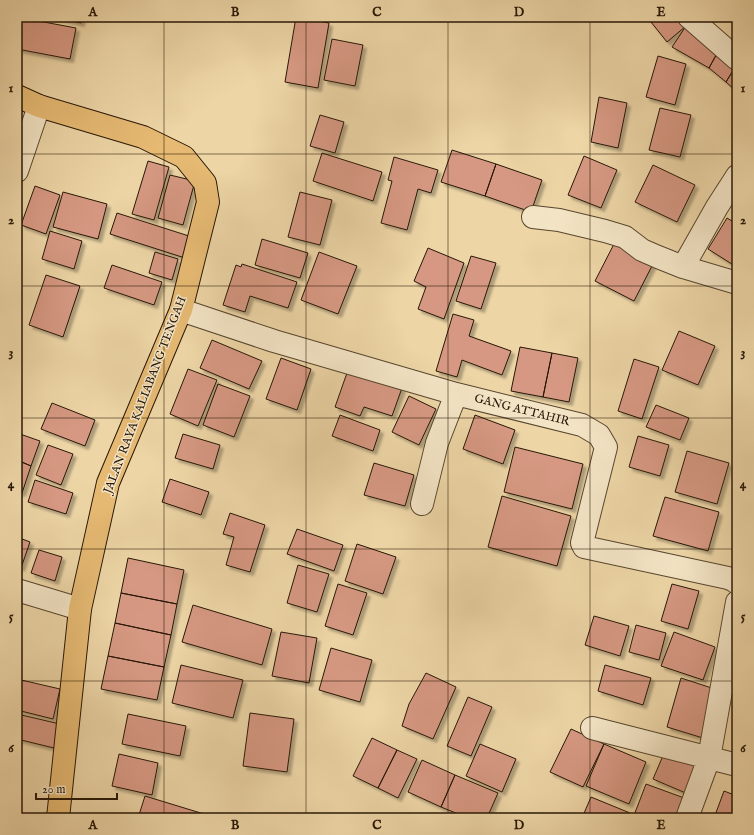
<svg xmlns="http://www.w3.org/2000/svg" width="754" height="835" font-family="'IM FELL English',serif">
<defs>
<filter id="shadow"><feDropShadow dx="3.5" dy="3.5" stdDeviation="1" flood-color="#0004"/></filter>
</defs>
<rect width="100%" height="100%" fill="#edd5a6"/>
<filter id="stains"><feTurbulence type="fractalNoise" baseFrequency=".005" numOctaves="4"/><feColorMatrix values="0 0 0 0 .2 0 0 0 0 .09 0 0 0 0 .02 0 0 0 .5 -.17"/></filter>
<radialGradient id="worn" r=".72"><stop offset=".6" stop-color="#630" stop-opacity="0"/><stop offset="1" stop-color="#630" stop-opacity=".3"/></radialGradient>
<path fill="#d69882" stroke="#271706" filter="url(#shadow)" d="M17,17l59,11 -6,31 -53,-10z
M54,17h28l-1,6z
M296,17l33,6 -11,65 -33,-6z
M647,17h32l7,9 -19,16z
M686,26l34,22 -11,20 -37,-21z
M332,39l31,6 -8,41 -31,-6z
M720,48l17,16 -11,18 -17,-14z
M658,56l28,8 -11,41 -29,-8z
M737,64v28l-11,-10z
M599,97l28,6 -9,45 -27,-6z
M660,108l31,7 -11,42 -31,-7z
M320,115l24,7 -9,31 -25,-7z
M17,118l10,3 -10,41z
M452,150l44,14 -11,32 -44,-14z
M322,153l60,19 -9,29 -60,-20z
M584,156l33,14 -16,38 -33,-13z
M394,157l44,13 -7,23 -13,-4 -11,41 -26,-7 11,-42 -4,-1z
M148,161l21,6 -15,53 -22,-6z
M496,164l46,16 -11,32 -46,-16z
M653,165l42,20 -18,37 -42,-20z
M170,175l25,6 -12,44 -25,-7z
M35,186l25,9 -14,39 -25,-9z
M63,192l44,12 -9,35 -45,-12z
M300,192l32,8 -12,45 -32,-8z
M117,213l75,24 -7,21 -75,-24z
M727,218l10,6v39l-2,3 -27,-17z
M50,231l32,10 -8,28 -32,-10z
M262,239l46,14 -8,25 -45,-13z
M614,244l39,20 -19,37 -39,-20z
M428,248l36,15 -20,56 -26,-10 8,-22 -12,-6z
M155,252l23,7 -6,21 -23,-7z
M319,252l38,14 -19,48 -37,-14z
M471,256l25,7 -15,46 -25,-8z
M242,264l55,18 -9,26 -38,-12 -5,16 -22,-7 13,-40 5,2z
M112,265l50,17 -8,23 -50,-17z
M46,275l34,11 -17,51 -34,-12z
M453,314l21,6 -5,16 42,15 -9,24 -40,-15 -5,17 -21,-6z
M679,331l36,15 -17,39 -36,-15z
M212,340l50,21 -13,28 -49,-21z
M520,347l32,6 -9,44 -32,-6z
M552,353l26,5 -9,44 -26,-5z
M281,358l30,11 -14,41 -31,-11z
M634,359l25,8 -17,52 -24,-8z
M188,369l29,11 -19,46 -28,-12z
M348,370l54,18 -10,28 -28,-9 -4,9 -25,-9z
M218,384l32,12 -16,41 -31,-12z
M409,396l27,13 -17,36 -27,-13z
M52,403l43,17 -10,26 -44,-17z
M656,405l33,13 -9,22 -34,-13z
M340,415l40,15 -7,21 -41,-15z
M475,415l40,15 -12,34 -40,-15z
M17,433l23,8 -9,25 -14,-6z
M183,434l37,11 -7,24 -38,-11z
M638,436l31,9 -9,31 -31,-9z
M48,445l25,9 -12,31 -25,-10z
M515,447l68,17 -11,45 -68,-17z
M687,451l42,12 -12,41 -42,-12z
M17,460l14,6 -9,27 -5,-1z
M374,463l40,12 -9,31 -41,-11z
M170,479l39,13 -8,23 -39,-13z
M35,480l38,13 -7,21 -38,-12z
M502,496l69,20 -14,50 -69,-19z
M665,497l54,15 -11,39 -55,-15z
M230,513l35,12 -15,47 -24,-7 8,-28 -11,-3z
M297,529l46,16 -9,26 -47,-17z
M17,537l13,5 -9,26 -4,-2z
M357,544l39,13 -13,37 -38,-13z
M39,550l23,7 -7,24 -24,-8z
M128,558l56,12 -7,34 -56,-11z
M298,565l31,9 -12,38 -30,-9z
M338,584l29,9 -14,42 -28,-9z
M672,584l27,7 -11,38 -27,-8z
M121,593l56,11 -6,31 -56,-12z
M193,605l79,24 -10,36 -80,-23z
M594,616l35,10 -9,30 -35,-11z
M115,623l56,12 -7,32 -56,-11z
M636,625l30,8 -7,27 -30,-8z
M281,632l36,6 -8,45 -37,-7z
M674,632l41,15 -12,33 -42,-14z
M331,648l41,12 -12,42 -41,-12z
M108,656l56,11 -7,33 -56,-11z
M181,665l62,15 -10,38 -61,-15z
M605,665l46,13 -8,27 -45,-14z
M426,673l30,14 -23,52 -31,-13 7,-22z
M681,678l37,12 -15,48 -36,-11z
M17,679l43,10 -7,30 -36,-9z
M468,697l24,10 -21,49 -24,-10z
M250,713l44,6 -7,53 -44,-6z
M17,714l43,10 -6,24 -37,-9z
M128,714l58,12 -6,30 -58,-12z
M571,729l33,15 -21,43 -33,-15z
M372,738l25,12 -19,38 -25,-12z
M480,744l36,15 -14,33 -36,-16z
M604,744l42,18 -17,42 -43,-18z
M397,750l20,9 -19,39 -20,-10z
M665,751l35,15 -12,28 -35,-15z
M119,754l39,9 -6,32 -40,-9z
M422,760l33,15 -14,32 -33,-15z
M455,775l43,18 -11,25h-19l-27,-11z
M646,784l41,15 -7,19h-47z
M724,791l13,5v22h-23z
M145,796l59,18 -1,4h-65z
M591,797l39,16 -2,5h-46z"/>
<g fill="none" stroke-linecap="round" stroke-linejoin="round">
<g stroke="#58462e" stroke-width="24">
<path id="minor" d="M689,17l48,42
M17,171l22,-65
M533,217l26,3 46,11 20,6 17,13 16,7 25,10 54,16
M683,267l34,-60 20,-31
M181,310l93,31 182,53 126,31 17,10 7,12 -24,96 2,4 144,31 5,2 4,3
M422,504l15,-61 19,-49
M17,590l63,19
M592,728l145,37
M687,818l22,-60 28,-156"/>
</g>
<g stroke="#271706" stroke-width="24">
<path id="major" d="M17,96l22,10 104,31 41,20 21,26 3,19 -27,108 -73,173 -28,126 -22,209"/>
</g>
<use href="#minor" stroke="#f3e4c5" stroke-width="22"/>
<use href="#major" stroke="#e6ba73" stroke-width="22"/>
</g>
<path fill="none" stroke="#271706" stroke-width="1" stroke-opacity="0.55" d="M164,17v801M306,17v801M448,17v801M590,17v801M17,154h720M17,286h720M17,418h720M17,549h720M17,681h720"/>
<g text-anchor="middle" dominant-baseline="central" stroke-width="3" stroke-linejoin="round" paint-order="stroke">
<g font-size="12" fill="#271706" stroke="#f3e4c5">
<text transform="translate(145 395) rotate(-69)">JALAN RAYA KALIABANG TENGAH</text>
<text transform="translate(522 410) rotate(14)">GANG ATTAHIR</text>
</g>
</g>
<rect width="754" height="835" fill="none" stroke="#edd5a6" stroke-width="44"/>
<path d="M36 793v6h81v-6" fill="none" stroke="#271706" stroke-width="2"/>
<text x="42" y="793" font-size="12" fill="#271706" stroke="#f3e4c5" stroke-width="3" paint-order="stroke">20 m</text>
<rect x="22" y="22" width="710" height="791" fill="none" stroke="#271706" stroke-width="1.5"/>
<g font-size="13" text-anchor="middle" font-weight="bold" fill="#271706">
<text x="93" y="16">A</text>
<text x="235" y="16">B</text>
<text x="377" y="16">C</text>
<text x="519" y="16">D</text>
<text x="661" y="16">E</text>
<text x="11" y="92">1</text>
<text x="743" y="92">1</text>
<text x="11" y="224">2</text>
<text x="743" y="224">2</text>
<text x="11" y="356">3</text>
<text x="743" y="356">3</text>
<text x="11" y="488">4</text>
<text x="743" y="488">4</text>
<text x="11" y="620">5</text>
<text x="743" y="620">5</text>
<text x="11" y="752">6</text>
<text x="743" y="752">6</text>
<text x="93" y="829">A</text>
<text x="235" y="829">B</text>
<text x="377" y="829">C</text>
<text x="519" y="829">D</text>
<text x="661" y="829">E</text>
</g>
<rect width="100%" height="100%" filter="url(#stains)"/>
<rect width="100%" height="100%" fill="url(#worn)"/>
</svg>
